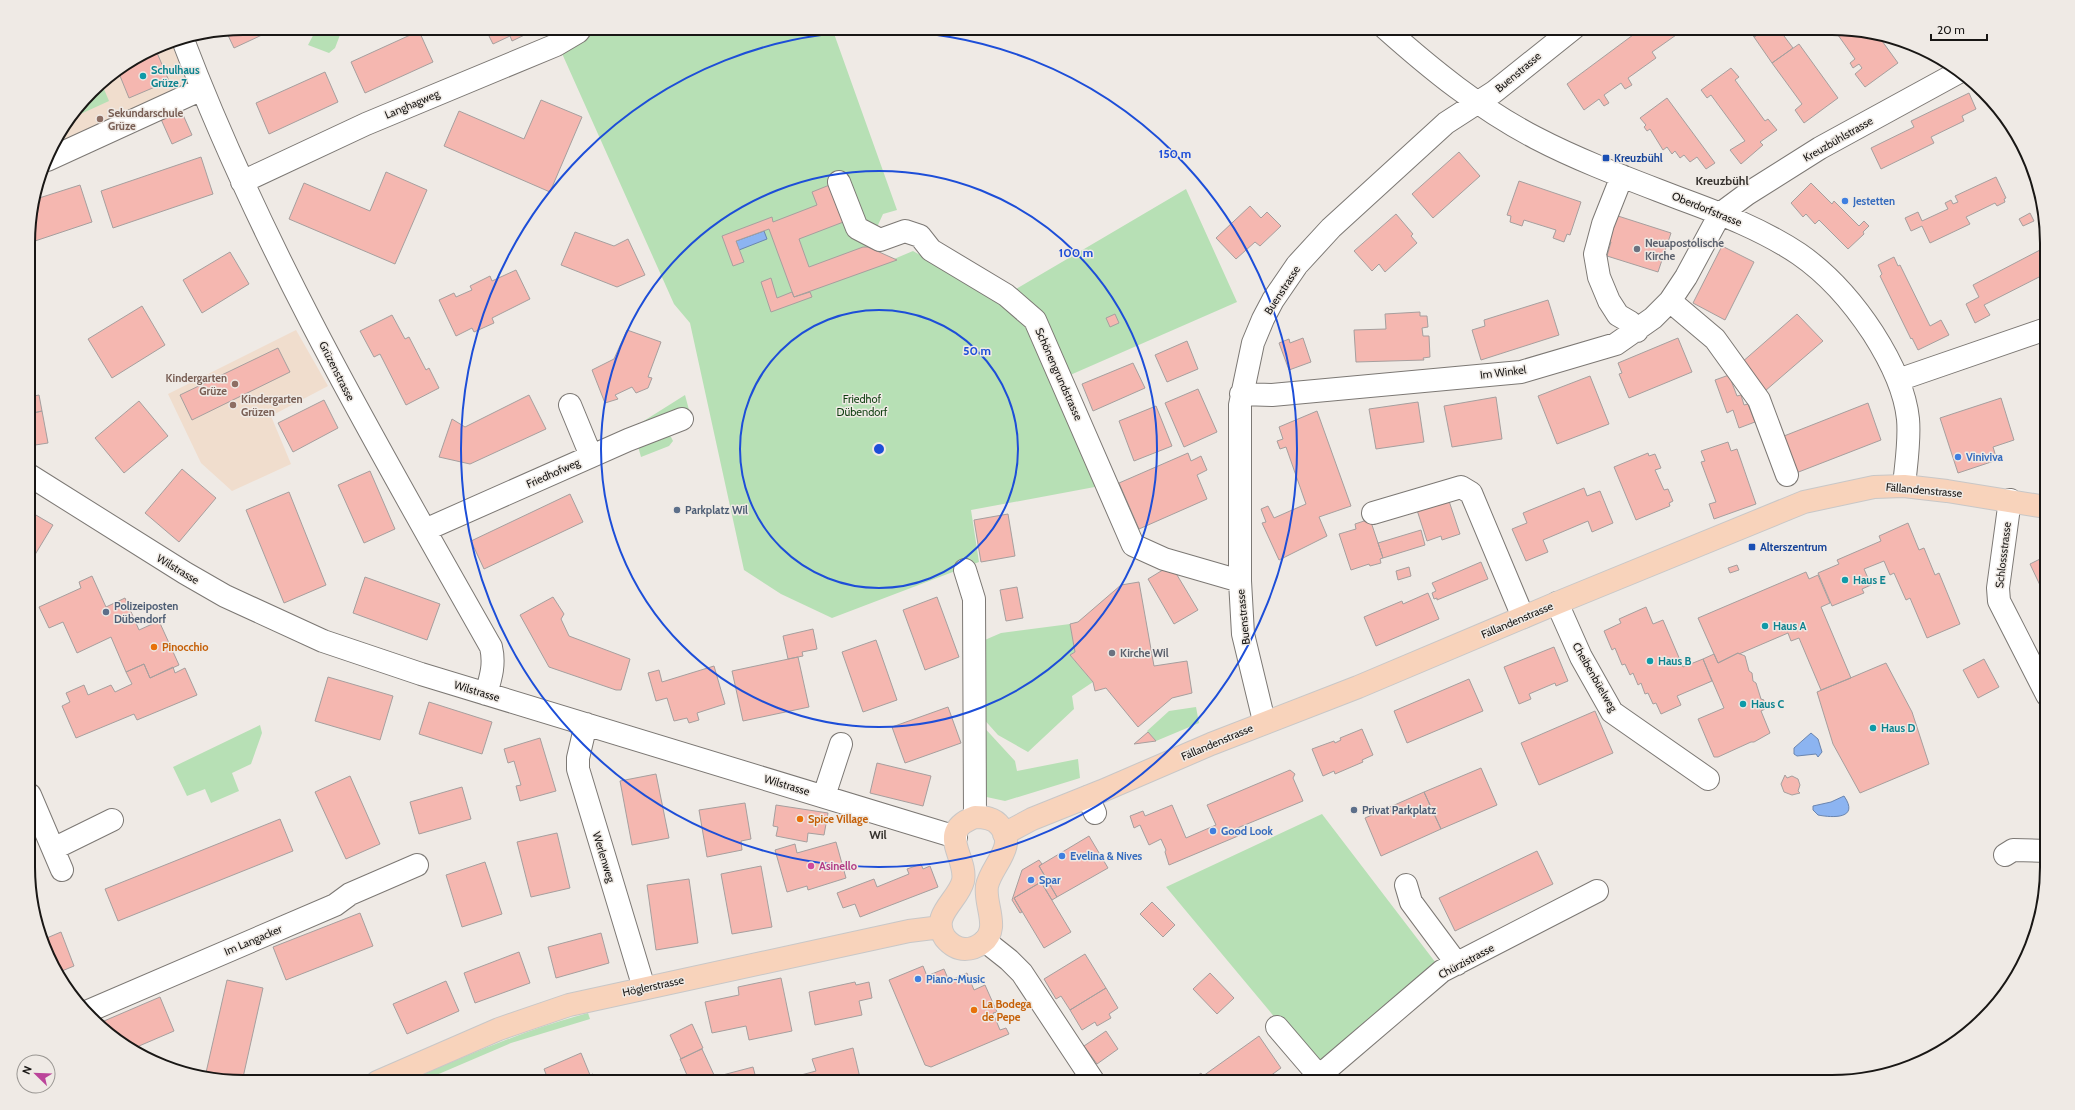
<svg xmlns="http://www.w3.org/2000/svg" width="2075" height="1110" font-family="Cabin,sans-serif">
<rect width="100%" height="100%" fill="#efeae5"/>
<path fill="#f0ddcd" d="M171,42l19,49 -140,57 51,-66 60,-38z
M296,330l32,56 -57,30 20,48 -59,27 -31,-28 -33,-69z"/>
<path fill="#b7e0b5" d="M317,28h20l3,7 -5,13 -6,5 -21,-8z
M591,28h241l65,182 -14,4 -15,33 26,12 19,-8 106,60 81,175 -129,24 8,52 -147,56 -51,-24 -37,-24 -54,-247 -16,-19 -114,-255z
M101,82l8,19 -35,16z
M1186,189l51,113 -176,77 -55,-84z
M685,395l4,15 -48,18 -2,-4z
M666,433l5,4 2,4 -4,5 -28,11 -5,-18z
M1070,624l5,28 -5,3 23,27 -21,14 2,13 -46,43 -30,-17 -17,-19 -1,-74 21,-9z
M1196,707l3,16 -43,18 -9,-10 22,-20z
M980,723l35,38 2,10 61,-12 2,19 -75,23 -23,-5z
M260,725l2,8 -11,31 -19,9 7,18 -28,12 -6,-14 -18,7 -14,-29z
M1322,814l120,157 -120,103 -156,-187z
M588,1013l2,6 -79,24 -91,39h-13c59,-27 118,-52 181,-69z"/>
<path fill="#8cb4f1" stroke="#6a85af" d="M764,231l3,8 -28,11 -3,-9z
M1811,733l7,6 4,13 -4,5 -2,-3 -19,2 -3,-2v-6z
M1844,796c16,23 -11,22 -26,19l-5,-5v-4l18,-4z"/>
<path fill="#f5b7b0" stroke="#a69f9e" d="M243,28h34l-43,20 -8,-17z
M485,28h54l-27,13 -2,-5 -17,8z
M1455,28h42v5z
M1634,28h52l-34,24 4,6 -28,20 4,7 -7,4 -4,-6 -17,12 5,8 -5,3 -5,-7 -15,11 -17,-26 70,-52z
M1747,28h21l-14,9z
M1768,28h19l-6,4 12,16 -21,15 -18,-26z
M1833,28l44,6 21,29 -33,24 -10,-13 7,-6 -3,-4 -6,4 -3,-5 5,-4z
M419,31l14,31 -68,31 -14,-31z
M1799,44l39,54 -34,25 -9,-13 7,-6 -30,-41z
M155,48l14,33 -40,17 -11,-27z
M1731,68l8,9 -4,3 30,41 3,-2 9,11 -17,12 3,3 -22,19 -11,-14 15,-9 -34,-46 -4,3 -6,-8z
M325,72l13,30 -69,32 -13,-31z
M1969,93l7,16 -14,7 2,5 -33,16 3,6 -53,26 -10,-21 43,-21 -3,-6z
M1667,98l48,65 -9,6 -9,-12 -7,5 -6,-7 -4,3 -5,-7 -3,3 -5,-7 -4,3 -13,-21 -3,2 -3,-4 2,-2 -6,-7z
M541,100l41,17 -32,75 -106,-46 15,-35 65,28z
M180,108l12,27 -20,9 -12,-27z
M1459,152l21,24 -47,42 -21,-24z
M201,157l12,37 -100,34 -12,-37z
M386,172l41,18 -32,74 -106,-45 15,-36 66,28z
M1996,177l10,21 -2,1 1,3 -8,4 -2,-3 -29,14 4,7 -40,19 -8,-17 -11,5 -6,-13 13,-6 4,9 26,-12 -3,-6 6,-3 2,4 5,-2 -3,-6z
M1519,181l62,21 -11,33 -3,-1 -3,8 -11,-4 3,-8 -32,-10 -2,6 -12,-4 1,-6 -4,-1z
M1811,183l21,21 2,-3 25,25 5,-5 5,5 -6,6 1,2 -16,15 -29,-29 -4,4 -9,-10 -3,3 -12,-14z
M832,184l14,37 -47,18 10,28 54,-20h5l29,13 -103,37 -25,-68 -33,12 8,21 -11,4 -11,-30 50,-19 1,5 44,-17 -5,-13z
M80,185l12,37 -63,21 -1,-14 8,-30z
M1250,206l11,12 6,-6 14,14 -21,20 -5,-4 -19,17 -20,-21z
M2030,213l4,8 -11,5 -4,-7z
M1396,214l17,20 -2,2 6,7 -32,29 -6,-8 -7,7 -18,-20z
M1618,216l53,17 -13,39 -51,-16 4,-14h-3z
M575,232l39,14 14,-7 17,36 -28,12 -56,-22z
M1722,246l32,16 -29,58 -32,-17z
M2040,250l5,11v13l-61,31 6,10 -15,8 -9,-19 13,-7 -6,-12z
M230,252l19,32 -47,29 -19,-33z
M1894,257l4,9 2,-1 30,61 11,-6 8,15 -31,15 -6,-12 -1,1 -31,-63 2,-2 -4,-9z
M516,270l14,29 -38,19 2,5 -20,9 -2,-4 -16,8 -17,-36 15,-7 2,4 16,-7 -2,-4 20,-10 2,5z
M771,278l6,20 15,-6 2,5 16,-5 2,5 -41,15 -10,-30z
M1548,300l11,35 -78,25 -9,-30 13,-4 -1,-6z
M142,306l23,39 -53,33 -24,-39z
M1420,312v4h7l1,11 -6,1 1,8h6l1,21 -7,1 1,2 -68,2 -2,-32 32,-1 -1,-15z
M1115,314l4,9 -9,4 -4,-9z
M1797,314l26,27 -58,50 -24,-28z
M392,315l13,24 4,-2 17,33 3,-2 10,20 -33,17 -26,-51 -6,3 -14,-26z
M627,330l34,12 -13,35 4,1 -4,10 -12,5 -4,-6 -17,8 3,4 -13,4 -13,-33 22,-11z
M1303,338l8,24 -22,8 -10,-27 10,-4 1,4z
M1678,338l14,34 -63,26 -10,-24 3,-1 -4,-10z
M1187,341l11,28 -31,13 -12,-27z
M278,348l12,24 -98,48 -12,-25z
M1133,363l12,25 -52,23 -11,-27z
M1729,375l8,21 4,-1 3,10 4,-1 7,18 -16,6 -6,-18 -6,3 -12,-33z
M1590,376l19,48 -52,20 -19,-48z
M1198,389l19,43 -33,15 -19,-44z
M39,395l3,16 -13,3v-17z
M529,395l17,34 -76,35 -31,-7 13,-38 13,8z
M1496,397l6,42 -50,8 -8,-41z
M2001,398l13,42 -21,7 4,13 -39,13 -18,-55z
M324,400l14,28 -45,24 -15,-29z
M139,401l29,35 -44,37 -29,-35z
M1418,402l6,40 -48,7 -7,-40z
M1868,403l13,37 -85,33 -12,-37z
M1156,406l16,40 -38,15 -15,-40z
M42,411l6,32 -19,3v-32z
M1317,411l34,95 -32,11 8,19 -48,24 -17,-37 4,-1 -5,-13 7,-3 6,12 32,-14 -20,-57 -6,2 -3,-8 6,-2 -4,-12z
M1728,442l3,9 6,-2 19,55 -42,15 -5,-15 7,-2 -15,-40 4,-1 -4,-10z
M1188,453l3,8 10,-5 6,14 -10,5 10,24 -68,30 -20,-46z
M1648,453l1,3 6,-2 6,14 -6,2 9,20 4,-1 5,12 -4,2 1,3 -34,14 -22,-53z
M182,469l34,29 -37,44 -34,-29z
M370,471l25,58 -31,14 -26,-58z
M1584,488l3,8 13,-5 13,32 -21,9 -4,-11 -45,19 5,12 -22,9 -14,-32 15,-6 -4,-10z
M289,492l37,93 -42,18 -38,-93z
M570,494l13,28 -99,47 -13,-28z
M1449,501l11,33 -18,6 -1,-4 -14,5 -11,-34z
M29,511l24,14 -20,33 -4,-2z
M1008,514l7,42 -34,6 -7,-42z
M1370,519l13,39 -3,1 1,4 -11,3 -1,-2 -18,6 -12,-36 17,-5 -1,-5z
M1908,523l11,27 5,-2 11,27 4,-2 21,51 -33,14 -17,-40 -4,2 -12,-27 -4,2 -6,-14 -20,8 7,16 -9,4 2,4 -32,13 -14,-33 21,-9 -2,-4 44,-19 -2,-5z
M1421,530l4,15 -42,13 -5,-15z
M2046,556v42l-16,-34z
M1481,562l7,17 -51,21v-2l-3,1 -2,-6 4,-2 -4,-8z
M1171,565l27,45 -24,14 -26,-45z
M1737,565l2,5 -9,3 -2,-5z
M1409,567l2,9 -13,4 -2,-9z
M1806,572l3,7 9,-4 12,28 -9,4 30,71 -30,12 -22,-52 -8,3 -3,-8 -49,21 -1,-1 -20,10 -20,-45z
M92,576l14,31 19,-9 14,32 20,-9 20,44 -29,13 -6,-14 -18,8 -15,-35 -34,16 -14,-31 -14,6 -10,-21 42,-19 -2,-6z
M365,577l75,27 -13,36 -74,-27z
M1139,582l15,84 33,-5 5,32 -20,5 -34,29 -32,-39 -11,3 -2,-9 -23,-27 5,-3 -5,-28 8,-2 43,-37z
M1017,587l6,31 -17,3 -6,-31z
M1428,593l11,26 -63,27 -12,-29 38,-16 1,3z
M553,597l11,17 -3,5 8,17 61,23 -9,31h-5l-67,-23 -29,-52z
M937,597l22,60 -34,13 -22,-60z
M1646,607l7,17 10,-4 20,47 20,-8 9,22 -35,15 4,9 -20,9 -5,-11 -3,1 -5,-11 -3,1 -4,-11 -3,2 -5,-12 -3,2 -5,-11 -3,1 -7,-17 -3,2 -8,-19 17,-8 -2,-4z
M813,629l4,20 -15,3 1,4 -15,3 -5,-23z
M876,640l21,60 -34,12 -21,-60z
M1554,647l14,34 -12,5 -1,-3 -26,11 2,5 -12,5 -15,-37z
M1738,653l7,3 4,15 3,2 1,8 3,2 5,16 3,1 1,9 -4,2 9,22 -16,9h-3l-33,15h-4l-16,-38 26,-11 -21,-49 11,-5 4,9z
M798,657l11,50 -66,14 -11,-50z
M1984,659l15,28 -21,11 -15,-28z
M1886,663l26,49 17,52 -69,29 -27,-49 -16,-52z
M144,664l6,14 23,-11 2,6 10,-5 12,27 -60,25 -3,-6 -58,24 -14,-32 8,-4 -4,-9 18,-8 4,10 23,-10 4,7 17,-8 -6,-12z
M714,666l11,38 -28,9 2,7 -10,3 -2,-5 -13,3 -7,-23 -11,3 -8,-28 11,-3 3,12z
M328,677l65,19 -13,44 -65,-19z
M1469,679l14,32 -76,32 -13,-32z
M429,702l63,20 -10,32 -63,-20z
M948,707l13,36 -56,20 -13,-36z
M1595,711l18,42 -74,32 -18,-42z
M1362,729l11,26 -11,5 1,2 -28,12 -1,-3 -11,5 -11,-27 22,-8 1,2 6,-3 -1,-2z
M1148,732l8,9 -22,3z
M540,738l16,53 -36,10 -4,-15 5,-1 -7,-24 -6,2 -4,-14z
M877,763l54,13 -8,30 -53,-13z
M1481,768l16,37 -56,24 -17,-37z
M1290,770l5,4 -2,4 10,23 -68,28 3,7 -69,29 -4,-13 1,-2 -5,-11 -12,6 -9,-20 -6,3 -4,-12 13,-5 2,5 27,-11 14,33 30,-13 -9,-20z
M656,774l13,64 -37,7 -12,-64z
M1785,775l2,3 5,-2 6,3 2,6 -2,6 2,2 -8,2 -8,-3 -3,-8z
M350,776l30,68 -34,15 -31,-67z
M462,787l9,32 -52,15 -9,-32z
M1424,792l17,37 -60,27 -16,-38z
M745,803l6,36 -10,2 1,9 -35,7 -8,-47z
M776,805l52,8 -4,22 -16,-2 -1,9 -31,-6 2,-9 -5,-1z
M280,819l13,32 -175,70 -13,-32z
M557,833l13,55 -39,9 -14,-55z
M1089,836l19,32 -51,29 -18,-31z
M836,842l10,36 -38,12 -1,-4 -20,6 -12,-42 20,-6 2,9z
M1537,851l16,33 -98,47 -16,-33z
M1039,860l3,4 -3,2 18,31 -5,3 -11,-18 -27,16 8,14 -2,1 -8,-13 10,-30z
M485,862l17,52 -40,13 -16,-52z
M921,864l2,5 7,-3 8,21 -78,30 -5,-13 -12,4 -6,-15 37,-14 3,8 32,-13 -2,-5z
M761,866l11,61 -40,7 -11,-60z
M689,879l9,64 -42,7 -9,-65z
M1041,882l30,50 -27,16 -30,-50z
M1152,902l23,23 -12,12 -23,-23z
M360,913l13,33 -87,34 -13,-33z
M61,932l13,34 -17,7 -13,-24 -2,-9z
M601,933l8,30 -53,15 -8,-31z
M519,952l11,31 -55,20 -11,-30z
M1085,954l21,34 -36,22 -9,-14 -5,3 -12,-20z
M923,966l4,10 17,-7 5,12 18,-8 7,17 11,-5 12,27 -4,1 7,17 6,-2 3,6 -78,33 -6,-2 -36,-85z
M1210,973l24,25 -17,16 -24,-25z
M781,978l11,53 -43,9 -3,-14 -34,7 -7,-31 34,-7 -1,-8z
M227,980l36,8 -21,94 -37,-5z
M446,981l13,30 -52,23 -14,-30z
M855,982l1,3 13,-3 3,16 -13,3 3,14 -47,10 -6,-33z
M1106,988l12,20 -9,6 2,4 -14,8 -2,-4 -13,8 -12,-20z
M160,997l14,34 -42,18 -35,-25z
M692,1024l11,24 -22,11 -11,-24z
M1106,1031l12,18 -21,15 -13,-18z
M1259,1036l22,32 -19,14h-55l-4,-6z
M853,1048l8,34h-86l41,-11 -4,-12z
M702,1049l13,28 38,-10 4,15h-67l-10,-23z
M581,1053l9,22 3,-1 3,8h-47l-5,-13z
M1201,1073l6,9h-19z
M508,1076l3,6h-16z"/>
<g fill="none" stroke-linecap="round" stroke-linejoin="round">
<g stroke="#7c7874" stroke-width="24">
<path id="minor" d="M1385,28c46,41 95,81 151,110 46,24 96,42 145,61 41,15 82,31 118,55 29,20 55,50 74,79 16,25 32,56 35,86 2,22 -2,45 -4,67
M183,40c81,213 196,409 308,607 4,17 0,30 -5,47
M47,160l155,-71
M1622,176l-19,48 -8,30 4,23 10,24 9,14 12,7 7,9
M242,182l124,-58 190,-79 22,-13 3,-4
M839,182l18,46 23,12 25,-9 15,5 11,14 75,45 29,25 98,225 31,14 76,22
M1670,301l45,38 44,61 28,75
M1898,380l148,-51
M1241,394l31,1 249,-23 95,-28 37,-26 17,-17 16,-24 34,-63 27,-20 73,-46 139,-76
M570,405l21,51
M29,475l156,98 40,23 98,45 98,33 535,163
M2010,500l-12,88 1,13 48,94
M1373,513l88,-26 10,6 52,124
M425,530l203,-90 54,-21
M965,570l9,29 1,218
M1557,603l24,54 31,55 96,67
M1264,721l-21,-87 -3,-53v-176l13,-62 10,-24 10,-19 24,-35 34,-37 115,-105 48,-31 80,-64
M586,724l-8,34v11l66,219
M30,795l32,75
M824,796l17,-52
M1088,797l7,16
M53,849l59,-29
M2005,855l8,-5 34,1
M1406,885l5,17 46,62
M985,941l24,19 13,13 72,109
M86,1012l249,-107 15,-11 67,-29
M1277,1027l42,49
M1312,1082l130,-111 155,-80"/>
</g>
<g stroke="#c8c7c7" stroke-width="24">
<path id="major" d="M975,817c10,0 19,1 25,9 18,20 -9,40 -13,60 -3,19 14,43 -5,57 -5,4 -10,6 -17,6 -8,0 -15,-5 -20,-11 -15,-23 13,-37 18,-57 5,-24 -28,-49 12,-64z
M1004,834l28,-15 70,-28 109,-47 147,-57 199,-84 247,-101 70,-15 30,-1 43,5 99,16
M377,1082l122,-53 70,-24 340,-74 32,-4"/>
</g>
<use href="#minor" stroke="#fff" stroke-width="22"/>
<use href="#major" stroke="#f8d3bb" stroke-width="22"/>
</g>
<g fill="none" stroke="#1d4ed8" stroke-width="2">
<circle cx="879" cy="449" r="139"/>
<circle cx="879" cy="449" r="278"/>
<circle cx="879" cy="449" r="418"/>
</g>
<g fill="#0f9aa8" stroke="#efeae5" stroke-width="1.5">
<circle cx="143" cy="76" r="4"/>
<circle cx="1845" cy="580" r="4"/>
<circle cx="1765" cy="626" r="4"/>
<circle cx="1650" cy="661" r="4"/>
<circle cx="1743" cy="704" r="4"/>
<circle cx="1873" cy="728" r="4"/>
</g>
<g fill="#8d6e63" stroke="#efeae5" stroke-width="1.5">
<circle cx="100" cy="119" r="4"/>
<circle cx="235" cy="384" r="4"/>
<circle cx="233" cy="405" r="4"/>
</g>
<g fill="#1a4fb4" stroke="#efeae5" stroke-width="1.5">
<rect x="1602" y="154" width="8" height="8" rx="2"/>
<rect x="1748" y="543" width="8" height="8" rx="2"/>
</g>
<g fill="#3f7fe0" stroke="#efeae5" stroke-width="1.5">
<circle cx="1845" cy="201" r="4"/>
<circle cx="1958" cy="457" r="4"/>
<circle cx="1213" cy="831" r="4"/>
<circle cx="1062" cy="856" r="4"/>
<circle cx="1031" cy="880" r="4"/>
<circle cx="918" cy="979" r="4"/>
</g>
<g fill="#6b7280" stroke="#efeae5" stroke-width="1.5">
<circle cx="1637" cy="249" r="4"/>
<circle cx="1112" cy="653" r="4"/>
</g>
<g fill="#5c6f8a" stroke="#efeae5" stroke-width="1.5">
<circle cx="677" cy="510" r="4"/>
<circle cx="106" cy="612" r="4"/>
<circle cx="1354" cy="810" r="4"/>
</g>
<g fill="#e8710a" stroke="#efeae5" stroke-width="1.5">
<circle cx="154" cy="647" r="4"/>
<circle cx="800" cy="819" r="4"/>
<circle cx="974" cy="1010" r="4"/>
</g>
<circle fill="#d1479c" stroke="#efeae5" stroke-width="1.5" cx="811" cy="866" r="4"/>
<g text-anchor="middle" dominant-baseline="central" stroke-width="3" stroke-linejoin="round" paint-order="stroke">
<g font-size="11" font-weight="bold" fill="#0d838f" stroke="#efeae5" text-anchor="start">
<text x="151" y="70">Schulhaus<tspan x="151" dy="13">Grüze 7</tspan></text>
<text x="1853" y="580">Haus E</text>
<text x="1773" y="626">Haus A</text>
<text x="1658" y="661">Haus B</text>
<text x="1751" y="704">Haus C</text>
<text x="1881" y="728">Haus D</text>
</g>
<g font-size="11" fill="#191715" stroke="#efeae5">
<text transform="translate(1518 72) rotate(-40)">Buenstrasse</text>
<text transform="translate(412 104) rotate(-23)">Langhagweg</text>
<text transform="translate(1838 139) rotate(-30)">Kreuzbühlstrasse</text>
<text transform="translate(1707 209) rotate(22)">Oberdorfstrasse</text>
<text transform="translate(1282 290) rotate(-57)">Buenstrasse</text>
<text transform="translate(337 371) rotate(63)">Grüzenstrasse</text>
<text transform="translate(1503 372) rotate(-7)">Im Winkel</text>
<text transform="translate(1059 374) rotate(66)">Schönengrundstrasse</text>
<text transform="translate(553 473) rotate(-24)">Friedhofweg</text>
<text transform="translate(1924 490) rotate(5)">Fällandenstrasse</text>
<text transform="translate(2003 555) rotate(-83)">Schlossstrasse</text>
<text transform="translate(178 569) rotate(31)">Wilstrasse</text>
<text transform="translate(1243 617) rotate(-96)">Buenstrasse</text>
<text transform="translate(1517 620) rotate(-23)">Fällandenstrasse</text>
<text transform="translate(1595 677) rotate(60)">Cheibenbüelweg</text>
<text transform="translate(477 691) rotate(17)">Wilstrasse</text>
<text transform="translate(1217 742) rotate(-23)">Fällandenstrasse</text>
<text transform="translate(787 785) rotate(17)">Wilstrasse</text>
<text transform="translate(604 857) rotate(73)">Werlenweg</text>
<text transform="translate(253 940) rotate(-23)">Im Langacker</text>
<text transform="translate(1466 961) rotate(-28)">Chürzistrasse</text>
<text transform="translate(653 986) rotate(-12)">Höglerstrasse</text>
</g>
<g font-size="11" font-weight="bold" fill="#785e54" stroke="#efeae5" text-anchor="start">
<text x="108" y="113">Sekundarschule<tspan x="108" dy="13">Grüze</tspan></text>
<text x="227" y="378" text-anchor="end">Kindergarten<tspan x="227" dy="13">Grüze</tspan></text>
<text x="241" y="399">Kindergarten<tspan x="241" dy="13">Grüzen</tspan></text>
</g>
<g font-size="11" font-weight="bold" fill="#164399" stroke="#efeae5" text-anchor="start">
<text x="1614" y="158">Kreuzbühl</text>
<text x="1760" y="547">Alterszentrum</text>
</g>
<g font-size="11" font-weight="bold" fill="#366cbe" stroke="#efeae5" text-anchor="start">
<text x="1853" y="201">Jestetten</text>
<text x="1966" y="457">Viniviva</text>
<text x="1221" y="831">Good Look</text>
<text x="1070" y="856">Evelina &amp; Nives</text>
<text x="1039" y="880">Spar</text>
<text x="926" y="979">Piano-Music</text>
</g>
<g font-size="11" font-weight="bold" fill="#5b616d" stroke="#efeae5" text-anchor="start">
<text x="1645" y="243">Neuapostolische<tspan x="1645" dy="13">Kirche</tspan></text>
<text x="1120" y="653">Kirche Wil</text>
</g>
<g font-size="11" fill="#0e3e0f" stroke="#efeae5">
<text x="862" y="399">Friedhof<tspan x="862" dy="13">Dübendorf</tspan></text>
</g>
<g font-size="11" font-weight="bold" fill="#4e5e75" stroke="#efeae5" text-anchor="start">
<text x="685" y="510">Parkplatz Wil</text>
<text x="114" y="606">Polizeiposten<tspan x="114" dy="13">Dübendorf</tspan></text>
<text x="1362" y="810">Privat Parkplatz</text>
</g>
<g font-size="11" font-weight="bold" fill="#c56008" stroke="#efeae5" text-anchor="start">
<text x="162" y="647">Pinocchio</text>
<text x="808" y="819">Spice Village</text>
<text x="982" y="1004">La Bodega<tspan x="982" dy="13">de Pepe</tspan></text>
</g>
<g font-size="11" font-weight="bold" fill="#b23c85" stroke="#efeae5" text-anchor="start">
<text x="819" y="866">Asinello</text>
</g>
<g font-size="12" font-weight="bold" fill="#36322e" stroke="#efeae5">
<text x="1722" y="180">Kreuzbühl</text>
<text x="878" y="834">Wil</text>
</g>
</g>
<path d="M0 0H2075V1110H0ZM243 35H1832A208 208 0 0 1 2040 243V867A208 208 0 0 1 1832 1075H243A208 208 0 0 1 35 867V243A208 208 0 0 1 243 35Z" fill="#efeae5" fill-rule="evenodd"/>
<path fill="none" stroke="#191715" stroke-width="2" d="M243 35H1832A208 208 0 0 1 2040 243V867A208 208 0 0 1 1832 1075H243A208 208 0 0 1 35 867V243A208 208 0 0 1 243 35Z"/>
<circle cx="879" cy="449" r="6" fill="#1d4ed8" stroke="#efeae5" stroke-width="2"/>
<g font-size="12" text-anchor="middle" font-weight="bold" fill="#1d4ed8" stroke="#efeae5" stroke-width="3" stroke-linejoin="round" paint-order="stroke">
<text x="1175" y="158">150 m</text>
<text x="1076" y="257">100 m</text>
<text x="977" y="355">50 m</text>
</g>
<g transform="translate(36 1074) rotate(293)"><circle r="19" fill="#efeae5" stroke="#999692"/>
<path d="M0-3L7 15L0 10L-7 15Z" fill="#bb449a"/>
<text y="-6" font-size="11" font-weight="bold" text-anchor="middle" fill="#191715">N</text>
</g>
<path d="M1931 34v6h56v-6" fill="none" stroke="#191715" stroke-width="2"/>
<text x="1937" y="34" font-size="12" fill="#191715" stroke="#efeae5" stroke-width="3" paint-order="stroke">20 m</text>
</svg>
